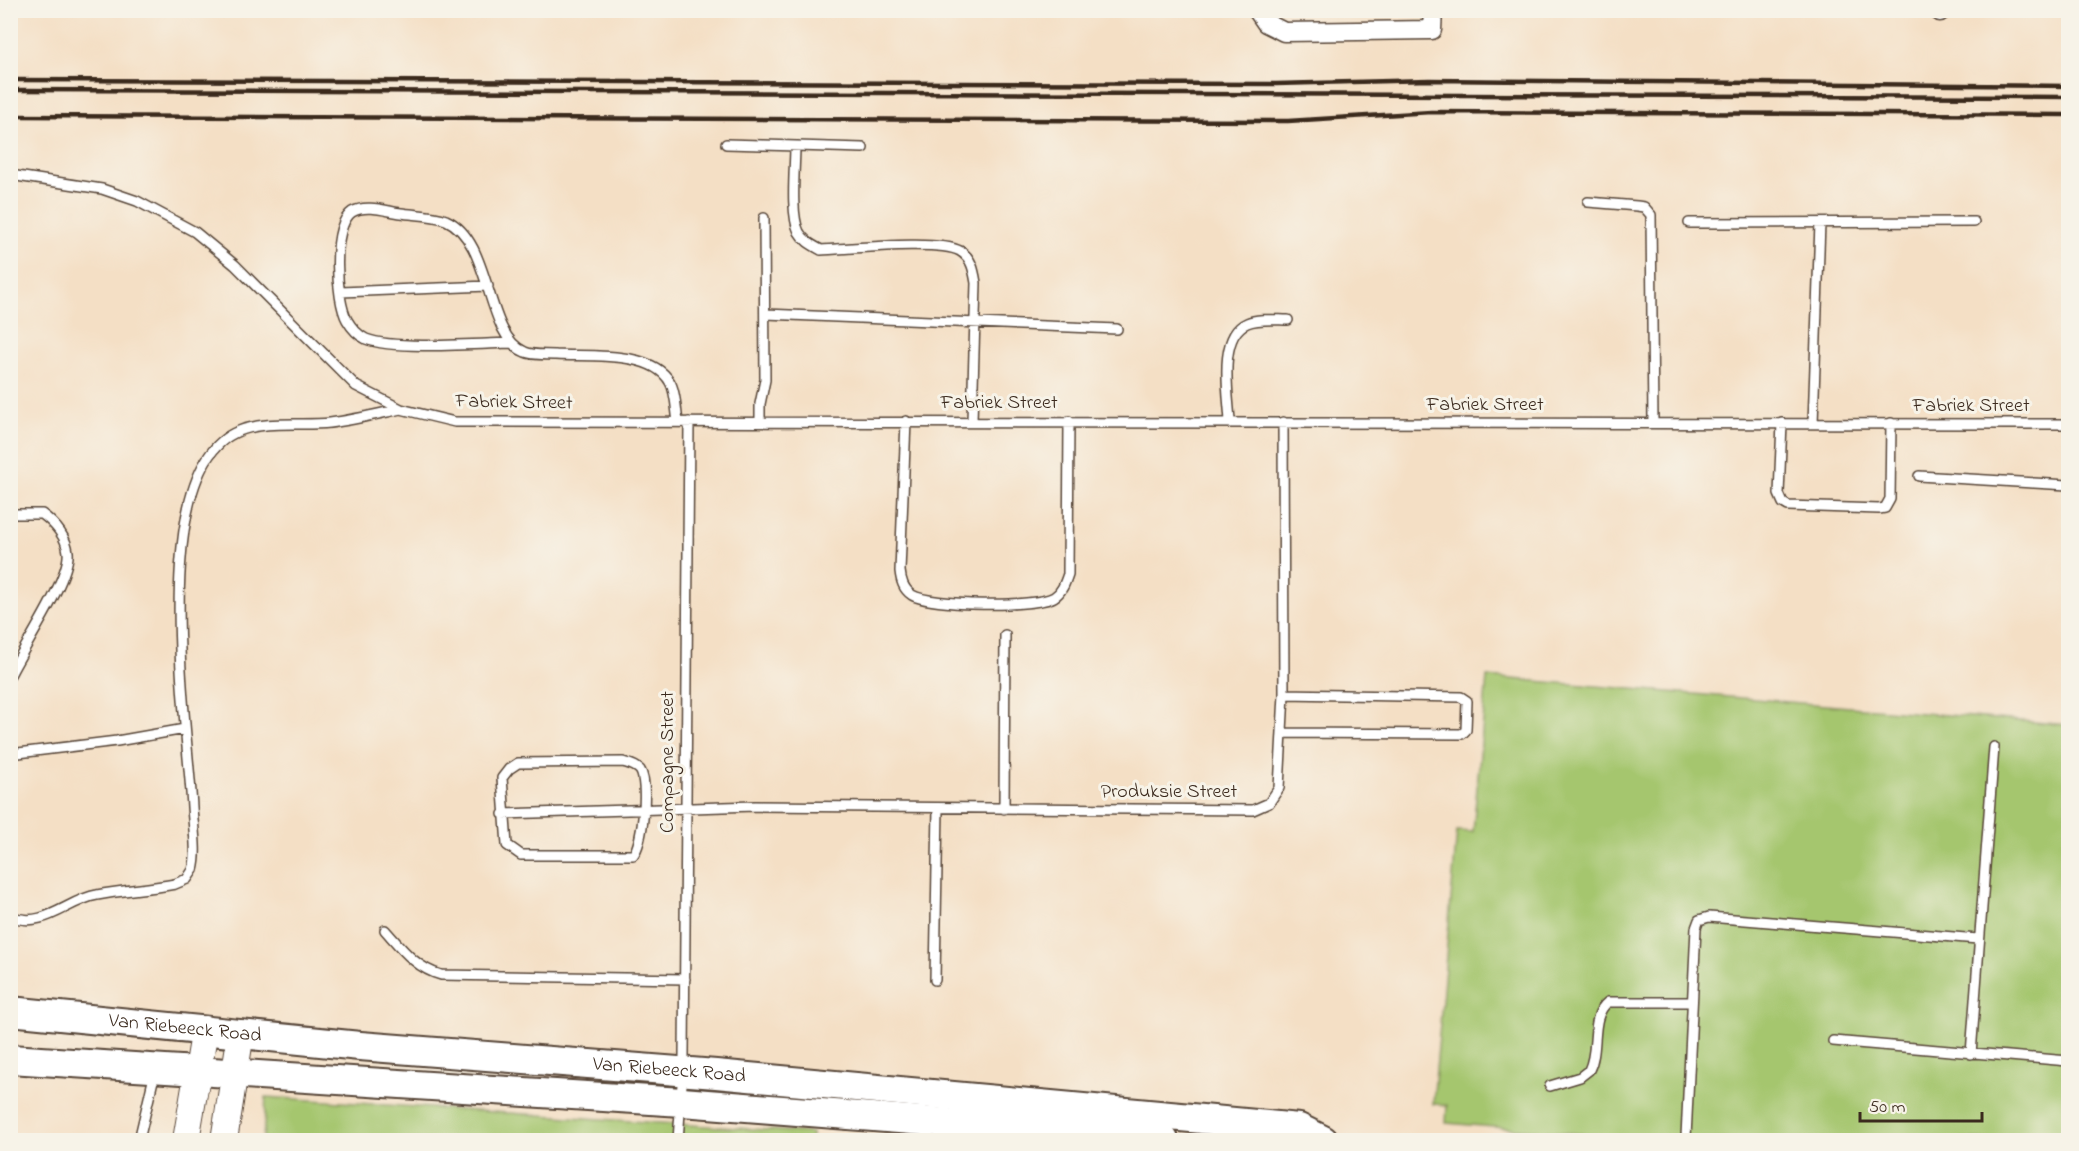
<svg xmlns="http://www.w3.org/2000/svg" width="2079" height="1151" font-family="'Indie Flower',sans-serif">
<rect width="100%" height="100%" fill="#f7f3e8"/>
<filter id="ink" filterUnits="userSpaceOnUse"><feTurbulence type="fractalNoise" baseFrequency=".0167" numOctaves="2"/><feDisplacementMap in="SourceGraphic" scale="12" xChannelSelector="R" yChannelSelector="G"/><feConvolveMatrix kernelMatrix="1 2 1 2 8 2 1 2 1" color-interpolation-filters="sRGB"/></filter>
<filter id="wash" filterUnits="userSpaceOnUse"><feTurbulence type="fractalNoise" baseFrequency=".008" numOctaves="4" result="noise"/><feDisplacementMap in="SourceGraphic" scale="24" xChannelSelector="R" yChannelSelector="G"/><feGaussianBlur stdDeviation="1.35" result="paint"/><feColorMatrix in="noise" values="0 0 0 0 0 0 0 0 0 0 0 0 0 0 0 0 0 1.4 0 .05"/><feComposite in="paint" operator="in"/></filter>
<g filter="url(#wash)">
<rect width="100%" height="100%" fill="#f4dfc5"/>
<path fill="#a5c66e" stroke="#707846" stroke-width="1.5" d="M1487,677l581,48v415h-414l-208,-17 1,-18 -14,-1 24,-273 16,1z
M266,1097l546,36v7h-549z"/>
</g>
<g filter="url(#ink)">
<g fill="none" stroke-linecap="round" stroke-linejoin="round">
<g stroke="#574537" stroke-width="12">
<path id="lane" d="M726,144l137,4
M795,146c0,22 -5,67 4,86 5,9 13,13 22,18 27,-1 119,-11 139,1 12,7 14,20 16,32l-4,138
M10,175l92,14 35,12 58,31 40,33 121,121 45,23 54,13 1613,2
M1588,202l49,4 7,1 7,8 2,208
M1689,223l285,-1
M341,292l147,-6
M766,314l351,15
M511,343c-33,1 -118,7 -145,-4 -8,-4 -15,-12 -19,-19 -11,-20 -16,-94 5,-108 14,-8 34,-1 49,1 13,2 32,2 45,7 47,21 38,116 79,132 9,4 21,2 31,3 33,2 96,-5 114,27 6,10 6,28 8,40
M906,421l-6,150c1,9 3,18 12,24 17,11 124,13 142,2 8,-5 11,-14 14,-23l1,-153
M760,422v-18l5,-24 -1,-162
M1230,422c-1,-26 -13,-86 17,-99 11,-5 29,-3 41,-3
M1782,423l-3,71 4,9 5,3 91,3 6,-1 5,-9 1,-76
M1813,423l7,-200
M1919,476l149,9
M10,514h32c12,9 24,22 26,38 3,25 -45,96 -58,123
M1283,733l179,1 4,-4 1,-29 -6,-4 -177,-3
M10,754l107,-13 68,-12
M623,762c6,2 12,3 17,8 9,13 3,73 -7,85h-112l-14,-10 -5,-67 7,-9 9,-6z
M1004,809l1,-174
M503,814l252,-8 498,4 16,-7 10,-15 5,-94 -1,-272
M10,916c34,14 57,-16 87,-21 26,-5 52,-6 78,-11l12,-5 6,-9c5,-18 0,-44 -1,-63 -4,-80 -46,-340 47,-376 28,-11 62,-5 91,-8 24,-3 48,-9 71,-14
M385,930c17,19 31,38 56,45l244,4
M935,980l3,-172
M1833,1041l235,20
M1971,1054l23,-307
M1550,1086l30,-9 9,-7c11,-21 0,-53 19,-68h83
M1686,1137l10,-209 3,-8 10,-3 269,22
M139,1140l16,-68
M678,1140l6,-83 5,-635"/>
</g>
<g stroke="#574537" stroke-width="21">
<path id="street" d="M1257,10l9,13 18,9 148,-2 1,-20
M1940,12v-2"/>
</g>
<g stroke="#574537" stroke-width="28">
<path id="secondary" d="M186,1140l19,-111
M224,1140l17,-107"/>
</g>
<g stroke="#574537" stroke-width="32">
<g id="primary">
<path id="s1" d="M10,1011l350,35 356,28 583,54 24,12"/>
<path d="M10,1059l672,43 482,38"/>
</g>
</g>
<use href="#lane" stroke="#fff" stroke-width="9"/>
<use href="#street" stroke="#fff" stroke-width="18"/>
<use href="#secondary" stroke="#fff" stroke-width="26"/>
<use href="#primary" stroke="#fff" stroke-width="28"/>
<path stroke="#3b2a1e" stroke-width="4.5" d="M10,80l1266,4 153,-4 639,6
M10,90l2058,7
M10,116l1278,5 143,-9 637,3"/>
</g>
</g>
<g text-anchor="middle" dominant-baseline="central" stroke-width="6" stroke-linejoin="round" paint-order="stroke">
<g font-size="20" fill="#3b2a1e" stroke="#f7f3e8">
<text transform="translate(514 403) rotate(1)">Fabriek Street</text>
<text x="999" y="403">Fabriek Street</text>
<text x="1485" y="405">Fabriek Street</text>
<text x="1971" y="406">Fabriek Street</text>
<text transform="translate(668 762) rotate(-90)">Compagne Street</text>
<text x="1169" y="792">Produksie Street</text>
<text stroke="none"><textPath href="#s1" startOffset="176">Van Riebeeck Road</textPath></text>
<text stroke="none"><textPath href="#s1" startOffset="662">Van Riebeeck Road</textPath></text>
</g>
</g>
<rect width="2079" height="1151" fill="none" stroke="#f7f3e8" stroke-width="36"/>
<path d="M1860 1112v9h122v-9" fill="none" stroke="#3b2a1e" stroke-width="3"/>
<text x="1869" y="1112" font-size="18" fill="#3b2a1e" stroke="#f7f3e8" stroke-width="4.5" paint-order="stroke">50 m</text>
</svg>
